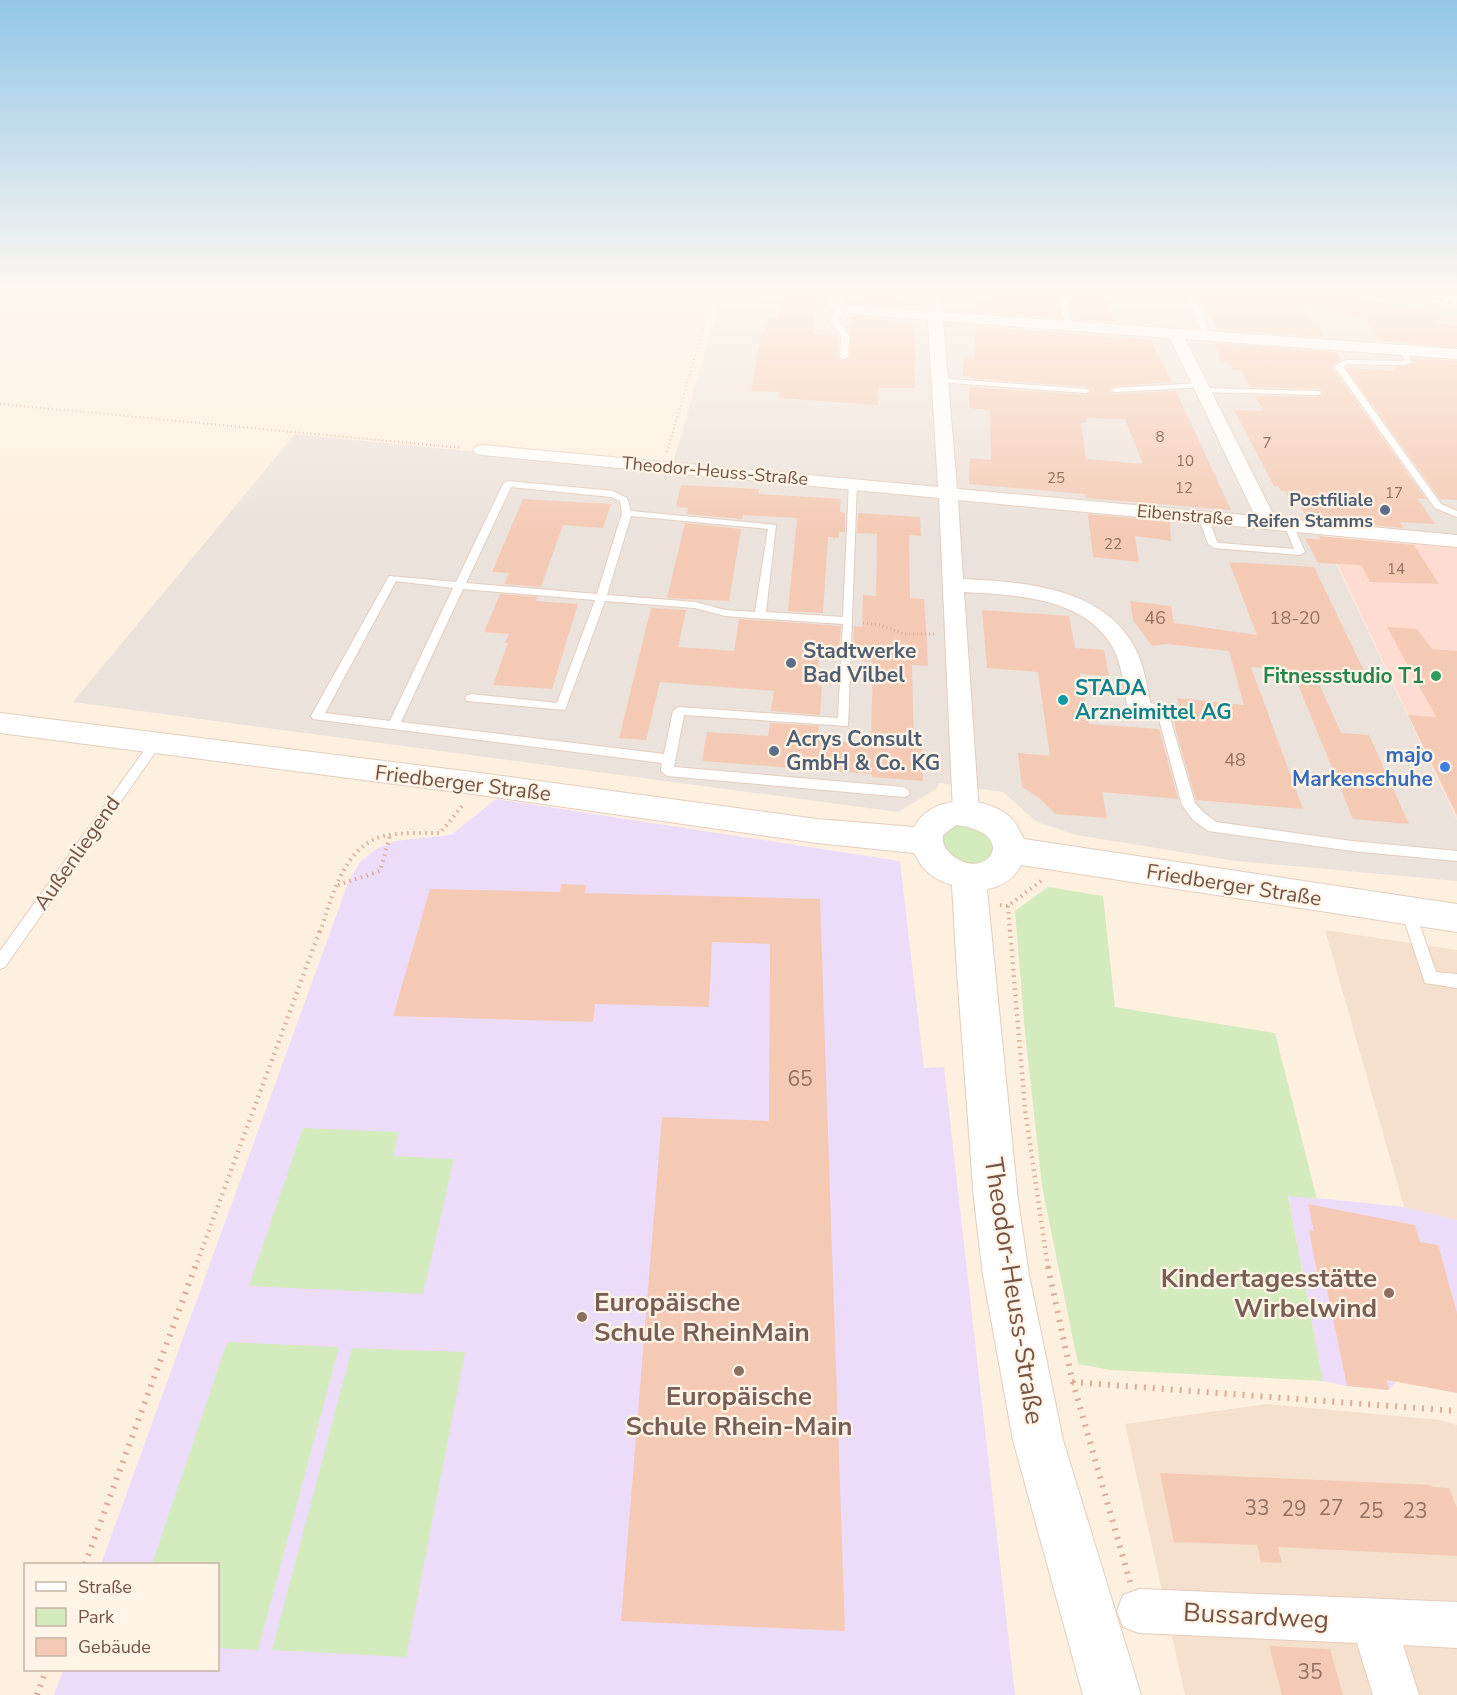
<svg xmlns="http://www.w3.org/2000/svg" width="1457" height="1695" font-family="'Nunito Sans',sans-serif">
<rect width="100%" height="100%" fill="#fef0df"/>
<path fill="#f5e0cd" d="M1325,930l132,20v270l-53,-13z
M1266,1404l174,16 17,5v270h-272l-60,-271z"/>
<path fill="#ffdcd1" d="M1357,539l100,9v271l-131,-279z"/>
<path fill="#ebe2db" d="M721,295h629l107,22v217l-140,-11 140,297v61l-221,-20 -160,-26 -39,-13 -34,-30 -64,-9 -3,6 -38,23 -825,-110 222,-268 376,37z"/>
<path fill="#eddcf9" d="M496,799l404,62 24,207 20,-1 71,628h-961l9,-25h155v-106h-117l247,-681 12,-21 16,-13 19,-8 56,-6z
M1288,1195l116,12 53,13v173l-60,-12 -8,9 -42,-4 -24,-5z"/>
<path fill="#d3ebbd" d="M1337,295h54l66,12v10l-48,-10 -2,3z
M960,824l16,2 17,15c-1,56 -86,-2 -33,-17z
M1048,887l55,9 12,111 160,26 42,166 -29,-3 35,185 -213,-11 -32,-6 -36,-178 -17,-153 -10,-122z
M303,1128l96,4 -6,24 61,3 -31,135 -174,-8z
M227,1342l112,5 -81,303 -40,-2v-84h-66z
M352,1348l113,4 -59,305 -134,-7z"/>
<path fill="#f4cab5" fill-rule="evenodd" d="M780,295h36l-3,39 25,1v22l5,4 7,-4 1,-41 62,7 3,38h-2l1,27h-37v17l-99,-7 1,-6 -29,-1 10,-59h4l3,-14h10z
M852,295h50l1,12 -52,-4z
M978,295h78l6,23 -85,-6z
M1067,295h36l12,27 -42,-3z
M1198,295l61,3 -2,-3h36l2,3v-3h55l91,20 -4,8 20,3v21l-78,-6 -14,-22 -65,-15 25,33 -107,-7z
M976,326l175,14 21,42 -57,4 -6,5 6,3 61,-3 55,119 -145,-12 -1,-4 -116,-10 1,-26 21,2 -1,-50 -21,-2v-21l117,8 6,-3 -6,-5 -116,-9v-2h-7l1,-19 10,1zM1086,418l39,1 18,45 -57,-5 -5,-37 6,1z
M1215,343l121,9 6,8 -9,4 -1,3 94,132 -9,-1 18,26 -35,-2 3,6 -95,-9 -12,-20h-7l-4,-8h-4l-3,-5h-4l-40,-76 30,1 -9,-15 63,1 6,-5 -6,-3 -68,-2 -9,-17h-8l-2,-7 -10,-1z
M1412,358l45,3v139l-17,-1 -94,-131 50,3 -2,-4 20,-3z
M681,485l78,4 -1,5 83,5 -1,13 5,1v19h-6v6l-11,-1 -5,76 -35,-2 9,-93 -54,-3 -1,4 -55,-5 1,-6 -12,-1z
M523,499l88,5 -8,24 -40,-3 -22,62 -37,-3 5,-11 -17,-1z
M858,513l62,4 1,19 -12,-1 1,63 14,1 3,42 1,25 -16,-1 2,83 8,1 1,32 -51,-4v-3l-170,-13 5,-29 61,4 2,-13 49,3 -1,14 53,4 2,-82 -13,-1 1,-10 -8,-1 1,-24 8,1 1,-32 13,1 1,-62 -20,-1z
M1088,514l82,8 1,19 -36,-5 4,26 -46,-5z
M685,523l56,6 -12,72 -62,-3z
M1319,536l95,9 25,39 -69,-2 -9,-17 -43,-2 -13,-25 16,2z
M1229,562l85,5 52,108 -52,-3 27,61 28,2 40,89 -56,-5 -61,-149 -41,-3 52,142 -107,-9 -20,-69 -2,-13h9l-6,-20 67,7 -15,-54 -63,-7 -14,2 -19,-26 -3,-19 41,5 3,17 83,12z
M500,594l37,3 -1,4 42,3 -26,85 -59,-4 15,-42h-3l4,-9 -25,-2z
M651,608l35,2 -8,37 56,4 5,-32 102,7 -2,23 -20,-1 -2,37 5,1 -2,29 -49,-4 3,-20 -114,-9 -14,58 -27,-2z
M982,610l87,6 6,32 29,2 5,26 -29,-2 9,50 70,5 19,70 -76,-7 5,26 -51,-4 -18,-17 -16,-10 -4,-34 32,3 -12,-84 -51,-4z
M1387,627l30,2 15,20 25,2v164l-49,-100 28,2z
M561,884l25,1 -1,8 235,6 25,732 -224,-10 41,-504 107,4 1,-177 -58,-2 -3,65 -114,-3 -2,18 -200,-6 37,-127 130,3z
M1308,1204l107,21 5,17 18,3 19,68v80l-70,-13 2,10 -42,-4 -21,-101 -7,-2 -10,-53 5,1z
M1160,1473l271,12 1,2 17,1 8,20v48l-179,-9 4,16 -21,-1 -4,-17 -83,-3z
M1269,1646l61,3 13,46h-61z"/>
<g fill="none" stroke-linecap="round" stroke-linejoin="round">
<g stroke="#e4cdbd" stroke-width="2">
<path id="service" d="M1058,295h7l8,32 -7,-2z
M1185,295h6l11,16 8,26 -7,-2 -9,-24z
M840,307l4,2 -6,12 11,14 -1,22 -4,2 -4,-2 1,-22 -11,-14 6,-12z
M1403,348l4,2 5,13 -9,2 -55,-1 -5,3 98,137 16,7v6l-22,-9 -101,-142 13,-6 55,1 3,-1 -6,-10z
M936,378l150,11 4,2 -4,2 -147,-11h-3z
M1200,383h3v4l-88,5 -4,-2 4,-2z
M1199,388l119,3 4,2 -4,2 -116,-3h-3z
M508,481l105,10 14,7 4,13 145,14 -10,87 77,5 6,-133 8,-2 -9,244 -164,-11 -10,52 230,20 6,5 -1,3 -5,2 -237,-21 -6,-5 1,-8 -349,-44 -2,-3 78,-140 67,6 47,-98zM511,487l100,10 9,4 2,12 -25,81 -131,-11zM631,516l137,13 -13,83 -30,-2 -30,-8 -88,-7zM396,581l57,7 -63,133 -65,-8zM463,589l132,11 -38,103 -86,-9 -4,1 -2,3 2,3 98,9 40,-109 90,7 30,8 118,8 -5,94 -159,-11 -6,4 -9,43 -263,-32z
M1203,513l5,3 9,26 3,1 74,6 -10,-25 8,-2 13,30 -5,3 -86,-7 -6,-4 -10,-28z
M1139,702l27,3 29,98 8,9 13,10 136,19 105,10v10l-105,-10 -144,-20 -15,-11 -11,-15 -25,-93 -22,-3 -2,-3z
M155,740l6,4 -2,3 -154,220 -5,2v-18l151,-210z
M1408,905l5,2 2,4 21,61 21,2v14l-32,-5 -24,-72 2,-4z"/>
</g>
<g stroke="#e4cdbd" stroke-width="2">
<path id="minor" d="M829,295h14l1,10 84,6 -1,-16h14l1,17 515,37v10l-272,-20 90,179 182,17v12l-499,-47 5,79c61,3 140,8 172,69 9,17 12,39 16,58l-4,6 -8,2 -8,-2 -4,-6c-3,-19 -5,-41 -14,-58 -28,-51 -98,-53 -149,-56l15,221 -4,7 -9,3 -9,-3 -4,-7 -14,-315 -457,-43 -6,-1 -3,-4 3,-4 6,-1 456,42 -10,-167 -93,-8 -6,-6zM943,321l227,17 85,178 -298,-27z
M1139,1589l318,13v46l-54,-3 16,50h-46l-16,-52 -218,-10 -16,-6 -6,-16 6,-16z"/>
</g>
<g stroke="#e4cdbd" stroke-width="2">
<path id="tertiary" d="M0,713l480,60 337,46 97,8c17,-32 68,-33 95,-11 6,5 11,15 15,23l433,65v28l-436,-67c-7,14 -18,21 -34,24l31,311 11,75 34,165 78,255h-58l-70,-255 -30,-165 -9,-75 -17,-228 -5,-87c-19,-6 -29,-14 -38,-32l-97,-10 -337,-48 -480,-62zM956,825c66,8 30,59 -4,30 -7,-6 -10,-11 -9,-20z"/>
</g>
<path stroke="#d9ad98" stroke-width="2" stroke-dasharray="1 3" stroke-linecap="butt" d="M678,295l140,10
M0,404l462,44
M667,452l45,-154"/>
<path stroke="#d9ad98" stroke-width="3" stroke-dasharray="1 3" stroke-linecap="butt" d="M863,623l17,2 24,9h31"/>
<path stroke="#d9ad98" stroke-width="4" stroke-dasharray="1.5 4.5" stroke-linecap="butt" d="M338,885l42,-14 10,-35
M1000,905l8,1 33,-25
M1008,906l2,26
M320,932c12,-34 23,-86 64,-96 18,-4 38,-3 56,-3l23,-28"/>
<path stroke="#d9ad98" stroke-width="4.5" stroke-dasharray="1.5 5" stroke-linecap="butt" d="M1010,930l15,179 23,159
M195,1268l125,-338"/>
<path stroke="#d9ad98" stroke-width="6" stroke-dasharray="2 7" stroke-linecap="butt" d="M1048,1267l24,112 58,203
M1072,1382l385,29
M85,1564l110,-297
M37,1695l9,-25"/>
<use href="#service" fill="#fff" fill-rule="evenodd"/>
<use href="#minor" fill="#fff" fill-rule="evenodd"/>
<use href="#tertiary" fill="#fff" fill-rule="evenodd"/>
<path stroke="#b19ec6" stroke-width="3" stroke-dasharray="5 4" stroke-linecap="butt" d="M1412,295l45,8"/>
</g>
<linearGradient id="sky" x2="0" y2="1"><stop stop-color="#93c7e8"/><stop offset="0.55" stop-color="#fff8f1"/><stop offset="1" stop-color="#fff8f1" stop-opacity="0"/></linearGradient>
<rect width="1457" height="532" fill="url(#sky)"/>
<g fill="#5c6f8a" stroke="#fff4e6" stroke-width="2">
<circle cx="1385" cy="510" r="6"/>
<circle cx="791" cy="663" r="6"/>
<circle cx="774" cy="751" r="6"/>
</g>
<circle fill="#2e9e5b" stroke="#fff4e6" stroke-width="2" cx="1436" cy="676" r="6"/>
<circle fill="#0f9aa8" stroke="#fff4e6" stroke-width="2" cx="1063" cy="700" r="6"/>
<circle fill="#3f7fe0" stroke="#fff4e6" stroke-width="2" cx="1445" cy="767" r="6"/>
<g fill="#8d6e63" stroke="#fff4e6" stroke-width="2">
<circle cx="1389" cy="1293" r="6"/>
<circle cx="582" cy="1317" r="6"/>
<circle cx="739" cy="1371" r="6"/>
</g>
<g text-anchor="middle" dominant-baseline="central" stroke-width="4.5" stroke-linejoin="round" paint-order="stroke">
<g font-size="15" fill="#957161">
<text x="1160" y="437">8</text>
<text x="1267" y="443">7</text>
<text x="1185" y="461">10</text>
<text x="1056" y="478">25</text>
<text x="1184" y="488">12</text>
<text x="1394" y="493">17</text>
<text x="1113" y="544">22</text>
<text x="1396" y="569">14</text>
</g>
<g font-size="18" fill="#755345" stroke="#fff4e6">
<text transform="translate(715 471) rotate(5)">Theodor-Heuss-Straße</text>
<text transform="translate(1185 515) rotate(5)">Eibenstraße</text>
</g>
<g font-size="18" font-weight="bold" fill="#4e5e75" stroke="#fff4e6" text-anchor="end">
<text x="1373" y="500">Postfiliale<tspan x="1373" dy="21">Reifen Stamms</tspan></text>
</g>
<g font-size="18" fill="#957161">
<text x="1155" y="618">46</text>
<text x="1295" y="618">18-20</text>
<text x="1235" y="760">48</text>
</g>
<g font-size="21" font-weight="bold" fill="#4e5e75" stroke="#fff4e6" text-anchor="start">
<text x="803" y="651">Stadtwerke<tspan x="803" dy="24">Bad Vilbel</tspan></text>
<text x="786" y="739">Acrys Consult<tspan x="786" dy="24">GmbH &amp; Co. KG</tspan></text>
</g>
<g font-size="21" font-weight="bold" fill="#27864d" stroke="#fff4e6" text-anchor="end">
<text x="1424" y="676">Fitnessstudio T1</text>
</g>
<g font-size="21" font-weight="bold" fill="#0d838f" stroke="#fff4e6" text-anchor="start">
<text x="1075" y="688">STADA<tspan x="1075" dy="24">Arzneimittel AG</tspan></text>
</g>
<g font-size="21" font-weight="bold" fill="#366cbe" stroke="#fff4e6" text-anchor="end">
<text x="1433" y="755">majo<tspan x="1433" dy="24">Markenschuhe</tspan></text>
</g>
<g font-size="21" fill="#755345" stroke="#fff4e6">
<text transform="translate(463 783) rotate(7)">Friedberger Straße</text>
<text transform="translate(77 853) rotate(-55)">Außenliegend</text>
<text transform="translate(1234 885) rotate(9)">Friedberger Straße</text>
</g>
<g font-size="21" fill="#957161">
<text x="800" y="1079">65</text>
<text x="1257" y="1508">33</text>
<text x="1331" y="1508">27</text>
<text x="1294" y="1509">29</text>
<text x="1371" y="1511">25</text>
<text x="1415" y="1511">23</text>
<text x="1310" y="1672">35</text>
</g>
<g font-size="26" font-weight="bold" fill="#785e54" stroke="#fff4e6" text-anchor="end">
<text x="1377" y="1278">Kindertagesstätte<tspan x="1377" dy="30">Wirbelwind</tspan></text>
<text x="594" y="1302" text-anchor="start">Europäische<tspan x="594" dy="30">Schule RheinMain</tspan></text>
<text x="739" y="1396" text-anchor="middle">Europäische<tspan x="739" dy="30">Schule Rhein-Main</tspan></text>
</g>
<g font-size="26" fill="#755345" stroke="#fff4e6">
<text transform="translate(1014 1291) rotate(81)">Theodor-Heuss-Straße</text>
<text transform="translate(1256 1616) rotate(3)">Bussardweg</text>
</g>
</g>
<rect x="24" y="1563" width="195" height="108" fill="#fff4e6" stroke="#c8b4a6" stroke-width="1.5"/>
<rect x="36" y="1582" width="30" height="9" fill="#ffffff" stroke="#c8b4a6" stroke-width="1.5"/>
<text x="78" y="1593" font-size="18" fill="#755345">Straße</text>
<rect x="36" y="1608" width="30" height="18" fill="#d3ebbd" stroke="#c8b4a6" stroke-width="1.5"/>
<text x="78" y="1623" font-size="18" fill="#755345">Park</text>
<rect x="36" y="1638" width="30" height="18" fill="#f4cab5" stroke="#c8b4a6" stroke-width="1.5"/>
<text x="78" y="1653" font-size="18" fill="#755345">Gebäude</text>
</svg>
